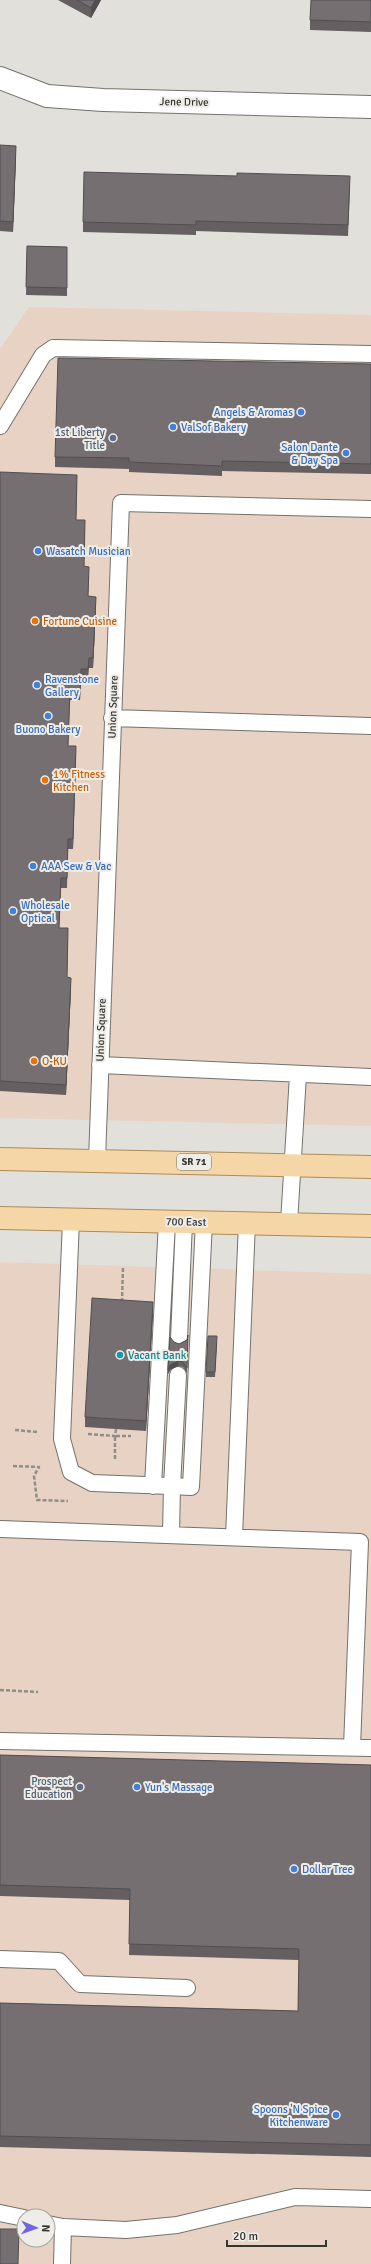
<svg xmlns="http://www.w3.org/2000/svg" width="371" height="2264" font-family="Signika,sans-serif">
<rect width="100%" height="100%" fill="#e2e0da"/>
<path fill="#e7d2c4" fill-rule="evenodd" d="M29,307l342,8v811l-371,-8v-769z
M0,1262l371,12v990h-371zM24,2216h24v24h-24z"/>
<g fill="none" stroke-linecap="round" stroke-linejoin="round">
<g stroke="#73726c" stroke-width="18">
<path id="lane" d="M0,426l43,-71 10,-7 318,6
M112,718l259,8
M100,1065l271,12
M97,1160l24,-657 250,6
M71,1220l-9,219 9,33 21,11 80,3 6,-111
M289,1223l9,-148
M179,1339l5,-117
M153,1486l14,-264
M0,1529l360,13 -8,205
M171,1534l1,-48 19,1 13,-265
M234,1537l13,-315
M0,1741l371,7
M0,1959l59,2 21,23 107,4
M0,2213l24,5
M48,2224l15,3 63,3 51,-5 118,-28 76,2
M62,2264l1,-37"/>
</g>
<g stroke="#73726c" stroke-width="24">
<path id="street" d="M0,78l47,18 56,4 268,7"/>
</g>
<g stroke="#ad8b56" stroke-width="24">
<path id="primary" d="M0,1159l371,8
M0,1218l371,8"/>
</g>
<path stroke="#8f8e89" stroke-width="2.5" stroke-dasharray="4 2" stroke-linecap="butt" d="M122,1302l1,-36
M15,1430l22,2
M88,1434l27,2 1,-7
M115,1459v-23h16
M13,1466l26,1 -5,9 3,24 31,1
M0,1690l38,2"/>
<use href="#lane" stroke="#fff" stroke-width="16"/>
<use href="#street" stroke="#fff" stroke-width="22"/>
<use href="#primary" stroke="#f5d6a6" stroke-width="22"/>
</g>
<path fill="#655f62" d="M58,0h43l-10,18z
M371,0v32l-61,-2v-10z
M0,145l16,11 -3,76 -13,-1z
M350,186l-2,50 -152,-5v4l-113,-3v-10z
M27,246l40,1v49l-41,-1z
M371,364v110l-149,-3v5l-93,-4v-3l-74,-2v-10z
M0,472l77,13 -1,35 9,10 -1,36 5,11 -1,19 8,11 -3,61h-4l-1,11h-7l-1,21h-10l-2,46 8,10 -3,93h-5l-1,39h-6l-2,40 9,11 -1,38 4,11 -5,107 -66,-4z
M153,1312l-7,119 -61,-4v-10z
M188,1335l-1,38 -4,-6 -5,-1 -8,4 -2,4 6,-32 5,2 8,-4z
M217,1341l-2,36h-9v-5z
M0,1755l371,10v392l-371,-10v-144l298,8 1,-51 -170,-5 1,-55 -130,-4z"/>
<path fill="#524e50" d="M95,0h6l-10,18v-10z
M16,146v10l-3,76v-10z
M96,597v10l-3,61v-10z
M81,669v10l-1,21v-10z
M76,746v10l-3,93v-10z
M71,978v10l-5,107v-10z
M153,1302v10l-7,119v-10z
M178,1361v5l-8,4 -2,4v-4l2,-5z"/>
<path fill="#756f72" stroke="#524e50" d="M77,0h18l-4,8z
M311,0h60v22l-61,-2z
M0,145l16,1 -3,76 -13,-1z
M84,172l153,4v-3l113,3 -2,49 -152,-4v4l-113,-3z
M27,246l40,1v41l-41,-1z
M58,358l313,6v100l-149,-3v5l-93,-4v-4l-74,-1z
M0,472l77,3 -1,45h9l-1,46 5,1 -1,29 8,1 -3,61h-4l-1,11h-7l-1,21h-10l-2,56h8l-3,93h-5l-1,39h-6l-2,50h9l-1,49 4,1 -5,107 -66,-4z
M92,1298l61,4 -7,119 -61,-4z
M188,1335l-1,33 -4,-6 -5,-1 -8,4 -2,5 2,-33 4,5 5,2 8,-4z
M208,1336h9l-2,36h-9z
M0,1755l371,10v380l-371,-9v-133l298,8 1,-62 -170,-5 1,-55 -130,-4z
M0,2229h19l-1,35h-18z"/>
<g fill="#3f7fe0" stroke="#efede7" stroke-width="1.5">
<circle cx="301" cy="412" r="4"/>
<circle cx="173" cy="427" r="4"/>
<circle cx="346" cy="453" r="4"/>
<circle cx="38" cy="551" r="4"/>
<circle cx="37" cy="685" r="4"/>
<circle cx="48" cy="716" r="4"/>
<circle cx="33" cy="866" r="4"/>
<circle cx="13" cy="911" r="4"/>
<circle cx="137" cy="1787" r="4"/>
<circle cx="294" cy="1869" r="4"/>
<circle cx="336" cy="2115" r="4"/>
</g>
<g fill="#5c6f8a" stroke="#efede7" stroke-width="1.5">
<circle cx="113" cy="438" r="4"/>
<circle cx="80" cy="1787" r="4"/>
</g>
<g fill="#e8710a" stroke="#efede7" stroke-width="1.5">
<circle cx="35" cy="621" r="4"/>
<circle cx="45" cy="780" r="4"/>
<circle cx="34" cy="1061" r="4"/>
</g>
<circle fill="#0f9aa8" stroke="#efede7" stroke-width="1.5" cx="120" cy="1355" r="4"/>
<g text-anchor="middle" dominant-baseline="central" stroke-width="4" stroke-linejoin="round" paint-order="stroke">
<rect fill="#efede7" stroke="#6d6c68" stroke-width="1" x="177" y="1154" width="34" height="16" rx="3"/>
<g font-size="10" font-weight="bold" fill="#353532">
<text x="194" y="1162">SR 71</text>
</g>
<g font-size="11" fill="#353532" stroke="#efede7">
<text transform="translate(184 102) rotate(1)">Jene Drive</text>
<text transform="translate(113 707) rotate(-88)">Union Square</text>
<text transform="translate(101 1030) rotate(-88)">Union Square</text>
<text transform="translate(186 1222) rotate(1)">700 East</text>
</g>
<g font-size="11" fill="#366cbe" stroke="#efede7" text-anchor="start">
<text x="293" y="412" text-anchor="end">Angels &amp; Aromas</text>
<text x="181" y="427">ValSof Bakery</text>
<text x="338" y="447" text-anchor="end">Salon Dante<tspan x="338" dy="13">&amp; Day Spa</tspan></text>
<text x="46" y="551">Wasatch Musician</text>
<text x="45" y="679">Ravenstone<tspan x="45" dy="13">Gallery</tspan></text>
<text x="48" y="729" text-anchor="middle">Buono Bakery</text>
<text x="41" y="866">AAA Sew &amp; Vac</text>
<text x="21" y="905">Wholesale<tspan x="21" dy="13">Optical</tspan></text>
<text x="145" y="1787">Yun's Massage</text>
<text x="302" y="1869">Dollar Tree</text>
<text x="328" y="2109" text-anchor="end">Spoons 'N Spice<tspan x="328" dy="13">Kitchenware</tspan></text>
</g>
<g font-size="11" fill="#4e5e75" stroke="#efede7" text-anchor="end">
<text x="105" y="432">1st Liberty<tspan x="105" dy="13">Title</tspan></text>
<text x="72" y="1781">Prospect<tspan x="72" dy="13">Education</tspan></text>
</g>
<g font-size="11" fill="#c56008" stroke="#efede7" text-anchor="start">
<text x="43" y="621">Fortune Cuisine</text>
<text x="53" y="774">1% Fitness<tspan x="53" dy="13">Kitchen</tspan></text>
<text x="42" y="1061">O-KU</text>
</g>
<g font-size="11" fill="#0d838f" stroke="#efede7" text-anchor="start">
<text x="128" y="1355">Vacant Bank</text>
</g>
</g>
<g transform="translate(36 2228) rotate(92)"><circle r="19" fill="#efede7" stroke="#a5a39f"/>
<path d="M0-3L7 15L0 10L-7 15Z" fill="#7266e0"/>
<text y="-6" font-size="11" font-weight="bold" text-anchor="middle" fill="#353532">N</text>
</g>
<path d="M227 2240v6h99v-6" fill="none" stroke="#353532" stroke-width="2"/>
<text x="233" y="2240" font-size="12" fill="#353532" stroke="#efede7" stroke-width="3" paint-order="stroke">20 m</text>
</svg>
